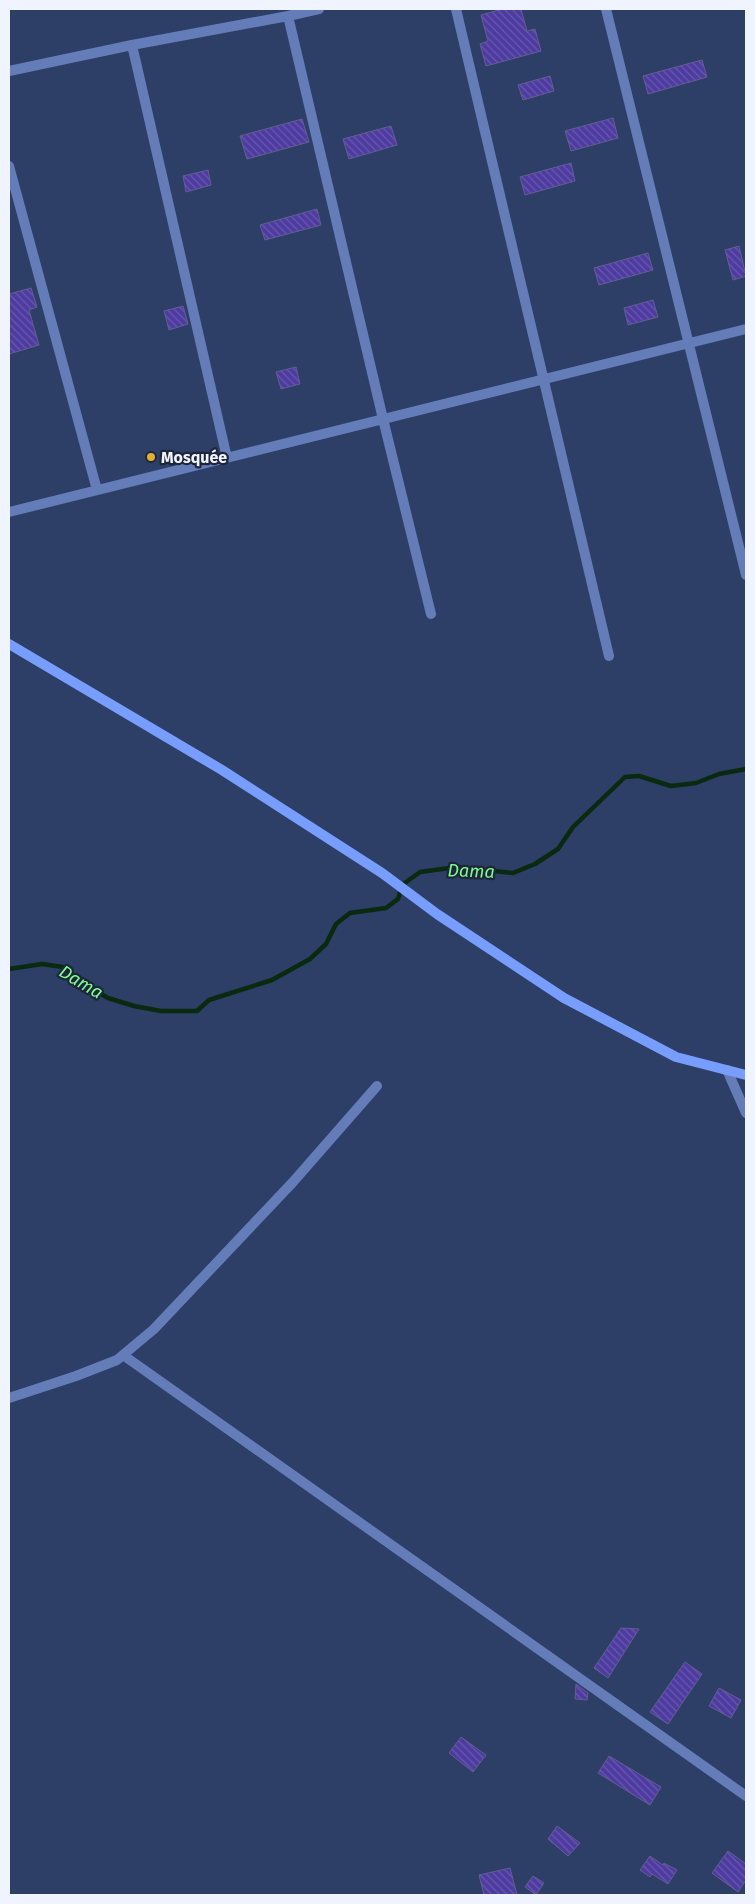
<svg xmlns="http://www.w3.org/2000/svg" width="755" height="1904" font-family="'Fira Sans',sans-serif">
<defs>
<pattern id="building-back-hatch" width="6" height="6" patternUnits="userSpaceOnUse" patternTransform="scale(1.25)"><rect width="6" height="6" fill="#4e3ba0"/><path d="M-1 5l2 2M0 0l6 6M5-1l2 2" fill="none" stroke="#6858ae"/></pattern>
</defs>
<rect width="100%" height="100%" fill="#2d3e67"/>
<g fill="none" stroke-linecap="round" stroke-linejoin="round">
<path stroke="#092a0f" stroke-width="4.5" d="M9,969l33,-5 21,3 21,17 24,14 26,8 27,5h36l12,-11 63,-20 38,-21 16,-15 10,-20 14,-11 36,-5 12,-9 4,-14 18,-13 37,-5 56,6 22,-9 23,-15 15,-22 52,-50 14,-1 32,10 25,-3 23,-9 27,-5"/>
</g>
<path fill="url(#building-back-hatch)" stroke="#625f8f" d="M503,9h18l6,22 8,-2 6,22 -55,15 -6,-22 8,-3 -7,-26z
M702,60l5,17 -59,17 -5,-18z
M550,76l4,15 -31,9 -5,-15z
M613,118l5,20 -47,13 -6,-20z
M302,119l7,23 -62,17 -7,-23z
M391,126l6,19 -48,14 -6,-20z
M571,163l4,18 -50,14 -5,-18z
M208,170l3,15 -25,7 -3,-16z
M317,209l4,16 -56,15 -5,-15z
M739,246l7,30 -13,4 -8,-30z
M648,253l5,17 -54,15 -5,-17z
M31,288l6,19 -8,3 10,35 -30,9v-60z
M653,300l5,17 -30,8 -4,-17z
M183,306l5,18 -19,6 -5,-19z
M296,367l4,17 -19,5 -5,-17z
M621,1628l18,1 -31,49 -14,-10z
M685,1662l17,12 -34,50 -18,-12z
M576,1684l12,9 -1,7 -12,-1z
M719,1688l22,12 -10,18 -22,-12z
M461,1737l25,18 -13,17 -24,-19z
M609,1756l52,31 -11,18 -52,-32z
M557,1826l23,17 -12,13 -20,-17z
M728,1851l18,13v16l-8,12 -26,-19z
M650,1856l13,9 1,-2 13,7 -9,14 -16,-10 -2,3 -10,-7z
M510,1868l7,27h-33l-5,-20z
M533,1876l11,7 -8,12 -11,-8z"/>
<g fill="none" stroke-linecap="round" stroke-linejoin="round">
<path stroke="#647db9" stroke-width="10" d="M456,9l153,647
M606,9l140,566
M288,16l95,403 48,195
M132,45l95,413
M9,71l123,-26 156,-29 31,-7
M9,166l88,324
M9,512l737,-183
M727,1070l19,43
M123,1355l623,441
M9,1398l67,-22 41,-16 37,-31 139,-147 84,-96"/>
<path stroke="#779efe" stroke-width="10" d="M9,644l213,126 160,103 55,41 127,84 112,59 70,18"/>
</g>
<circle fill="#e0b034" stroke="#1e2639" stroke-width="2" cx="151" cy="457" r="5"/>
<g text-anchor="middle" dominant-baseline="central" stroke-width="4.5" stroke-linejoin="round" paint-order="stroke">
<g font-size="16" font-weight="bold" fill="#eff4ff" stroke="#1e2639" text-anchor="start">
<text x="161" y="457">Mosquée</text>
</g>
<g font-size="18" font-style="italic" fill="#7efb8e" stroke="#1e2639">
<text transform="translate(471 871) rotate(2)">Dama</text>
<text transform="translate(81 982) rotate(31)">Dama</text>
</g>
</g>
<rect width="755" height="1904" fill="none" stroke="#eff4ff" stroke-width="20"/>
</svg>
